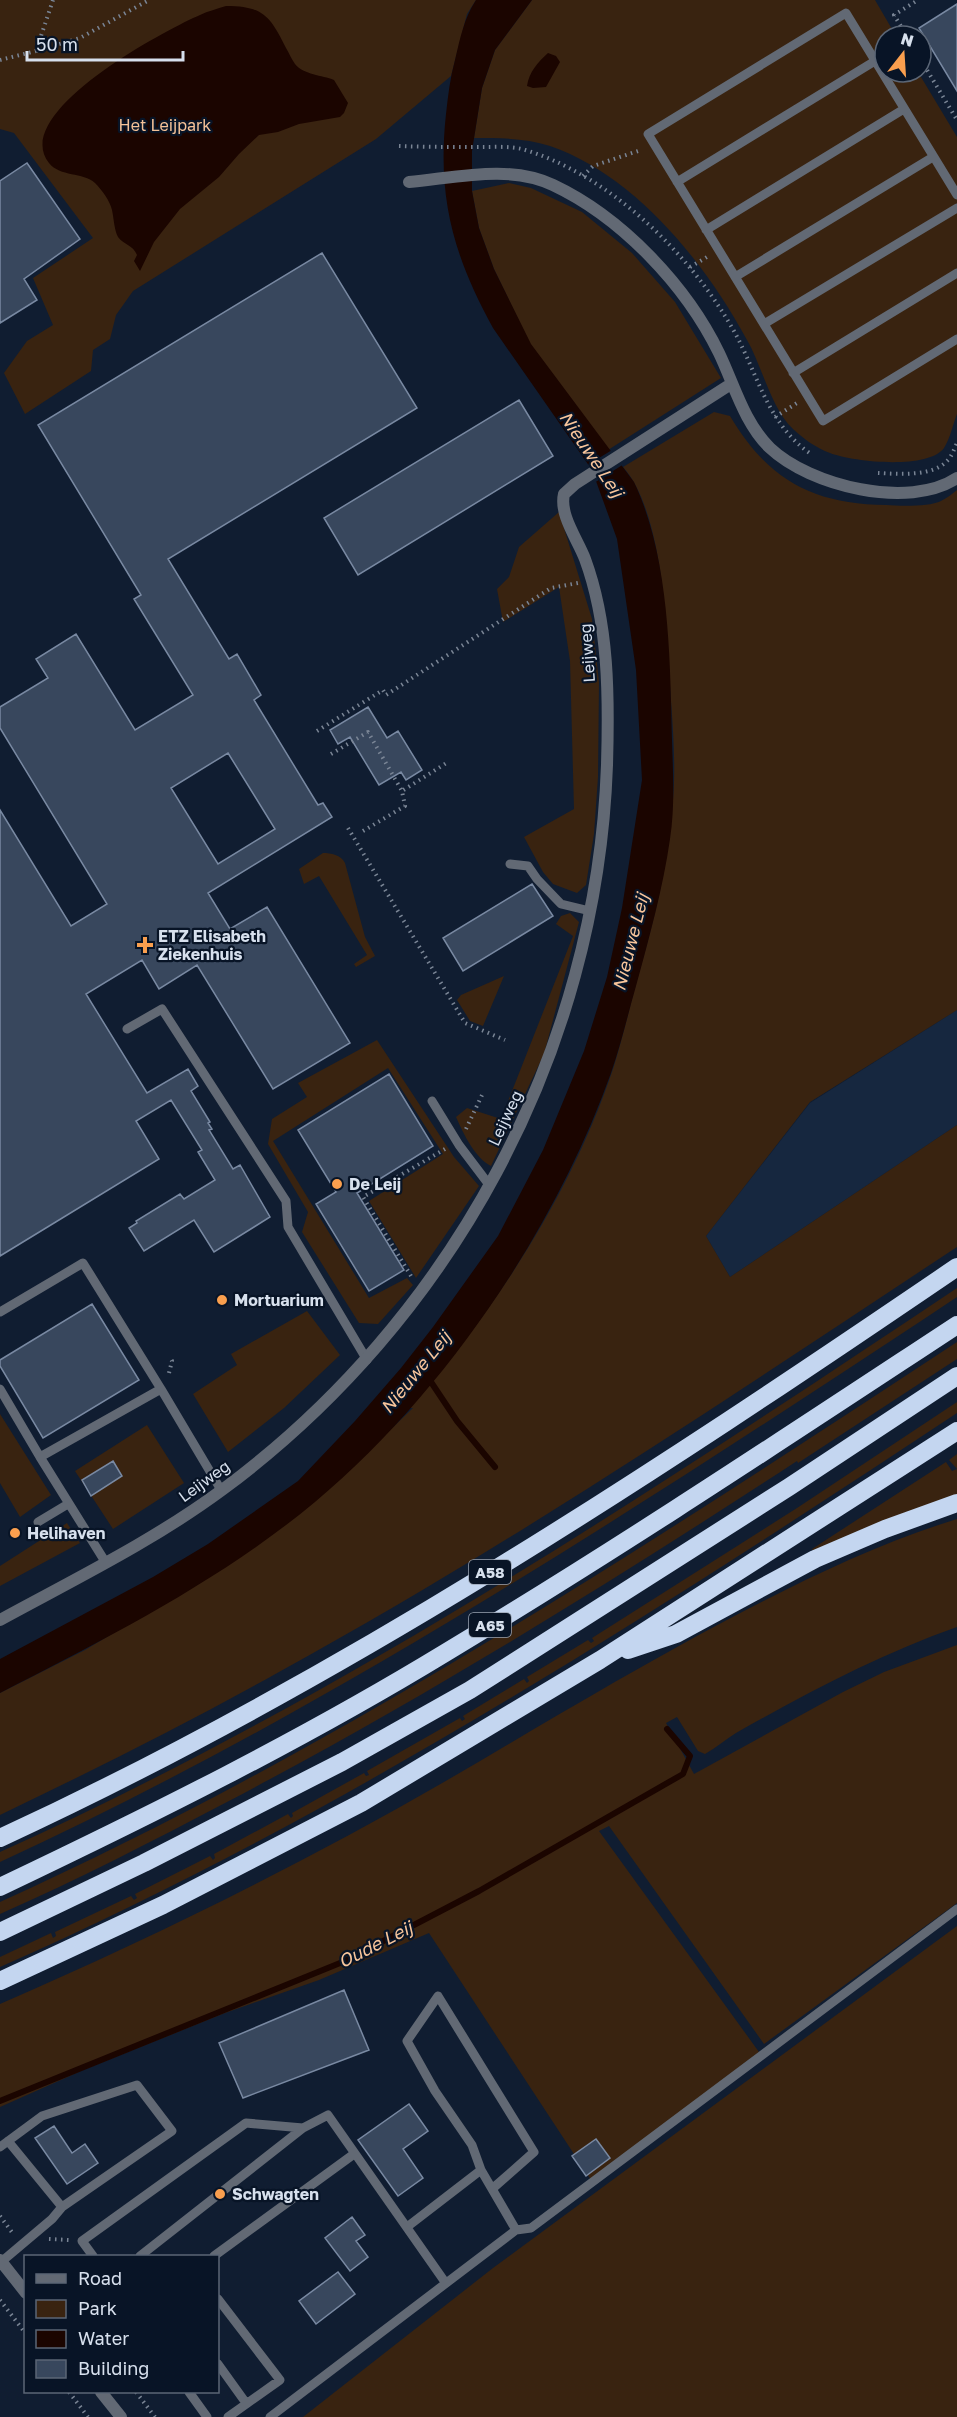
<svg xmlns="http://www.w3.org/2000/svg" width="957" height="2417" font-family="'Golos Text',sans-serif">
<rect width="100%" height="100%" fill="#101d31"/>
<path fill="#16273f" d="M957,1010v115l-227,152 -24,-41 104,-133z"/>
<path fill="#392310" d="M0,0h476l-9,14 -16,62 -75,63 -243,152 -17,24 -6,24 -17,11 -2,21 -66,43 -21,-41 23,-32 26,-16 -20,-47 60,-40 -79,-105 -14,-4z
M532,0h343l21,36h-11v36h33l39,65v277c-4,10 -7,25 -13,34 -16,22 -91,14 -114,5 -14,-5 -26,-14 -37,-24 -22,-21 -31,-63 -46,-89 -41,-76 -112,-165 -197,-194 -24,-8 -51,-8 -76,-8l8,-50 13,-38z
M509,183l22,5 51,24 50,41 43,49 46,76 -113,72 -78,-106 -36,-75 -15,-41 -7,-37z
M714,412l16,4c38,64 83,88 156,89 14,1 43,2 55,-4 6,-3 11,-7 16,-11v520l-147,92 -104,134 24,41 227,-152v122c-223,147 -444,297 -678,425 -92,51 -185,98 -279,143v-122l85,-43 149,-89 101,-78 78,-75h-4c87,-99 162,-214 204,-339 9,-29 16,-59 24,-89 17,-59 32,-118 36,-180 4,-48 -3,-99 -5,-148 -3,-51 -10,-146 -45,-185z
M559,512l33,107 7,63 -1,95 -4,57 -8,51 -9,8 -24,-9 -10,-12 -19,-35 50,-28 -4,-148 -11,-74 -56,35 -6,-33 12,-12 10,-30z
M323,853c8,0 18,2 22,10l20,74 10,19 -19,11 -2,-3 13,-9 -48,-79 -15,8 -5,-15z
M570,913l9,9 -35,132 -53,112c-16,-8 -28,-33 -35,-49l11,-9 34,11 72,-183 -17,-12 5,-8z
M504,976l-21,50 -13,-5 -13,-21 4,-5z
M377,1040l77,117 25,29 -63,92 -47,-77 74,-47 -55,-86 -115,73 96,157 38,-20 6,7 -35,39 -19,-1 -57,-91 6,-20 -40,-68 4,-25 35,-22 -9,-14z
M957,1288v9l-36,24c-298,196 -596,391 -921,541v-10c338,-152 650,-359 957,-564z
M307,1311l33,44 -56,53 -56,44 -35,-58 44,-29 -6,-11z
M957,1342v17l-159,104 -1,-2c-185,121 -374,238 -570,341 -74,39 -150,78 -227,112v-12c338,-153 648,-357 957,-560z
M957,1402v11c-307,203 -619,405 -957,554v-10l51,-24 2,5 3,-2 -1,-4 76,-36 3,4 3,-2 -2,-4 75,-38 3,4 2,-2 -1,-4 74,-40 3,4 2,-2 -1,-3 72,-40 2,3 3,-1 -2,-4 93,-53 2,3 3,-2 -2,-3 61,-37 3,4 2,-2 -2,-4 61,-37 3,3 3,-2 -2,-3 205,-130z
M0,1414l51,81 -31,22 -20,-34z
M147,1425l37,58 -71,46 -38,-58z
M957,1454v42l-143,56 -2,-3 134,-87 6,9 5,-2 -8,-9z
M957,1519v108c-77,27 -150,66 -221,106 -10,6 -20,15 -31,21l-7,-3 -21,-34 -11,6 28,51 149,-82 41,-20 73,-27v258l-193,141 -155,-218 -10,5 160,221 -168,128 -162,-247 -110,47 -94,33 -144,58 -81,36v-103c152,-66 300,-139 444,-222 94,-55 185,-110 281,-161 76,-40 151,-77 232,-102z
M67,1523l13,20 -80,43v-20z
M957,1926v491h-654l190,-149z"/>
<path fill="#1b0500" d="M476,0h56l-37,50 -13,38 -10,63v40l7,37 15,41 37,75 103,138c36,76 36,177 38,259 1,33 3,65 -2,98 -7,49 -21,99 -34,147 -8,28 -15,58 -25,87 -56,157 -167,321 -296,429 -95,79 -206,135 -315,191v-34l153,-82 55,-33 90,-63 57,-60 46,-53 32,-41 65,-91 45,-86 41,-99 23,-74 15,-69 20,-128 -6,-110 -19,-131 -25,-69 -99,-142c-40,-73 -56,-131 -47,-214 2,-18 4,-36 9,-54 5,-21 9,-42 21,-60z
M226,6c37,0 44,10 60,42 3,5 6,12 9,16 9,11 27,11 39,16l14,23 -4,10 -4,4 -41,7 -21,8 -19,3 -20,19 -20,23 -39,32 -26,33 -14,29 -6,-10 3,-6c-4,-10 -13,-10 -19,-18 -4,-8 -4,-18 -6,-27 -2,-9 -10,-20 -17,-27 -12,-11 -35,-6 -46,-20 -40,-50 116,-133 151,-148 8,-4 17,-6 26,-9z
M548,53l8,3 4,6 -14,25 -13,1 -6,-2c2,-14 11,-24 21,-33z"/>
<path fill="#101d31" d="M612,450l12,14 -30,19 -8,-17z"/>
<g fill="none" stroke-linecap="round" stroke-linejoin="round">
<path stroke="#1b0500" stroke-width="6" d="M427,1376l30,45 38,46
M0,2101l345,-140 134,-70 204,-117 7,-18 -23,-27"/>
</g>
<path fill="#38475d" stroke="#7989a2" stroke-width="1.5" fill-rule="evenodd" d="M957,4v87l-38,-63z
M27,163l53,76 -56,40 13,21 -37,23v-142z
M322,253l95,155 -249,151 61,100 8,-5 24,41 -7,5 64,105 5,-2 9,14 -124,76 22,36 37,-22 83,136 -77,46 -76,-124 -38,24 -17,-29 -56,34 61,99 41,-24 10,17 -7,5 19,31 -2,1 4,6 -3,1 24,39 7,-4 30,52 -56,35 -20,-32 -50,31 -15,-23 8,-5 -1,-2 44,-27 4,5 31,-19 -17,-28 4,-2 -31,-50 -35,21 23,38 -159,97v-446l71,116 36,-22 -107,-176v-21l48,-29 -12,-19 40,-25 59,96 58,-35 -59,-96 7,-4 -103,-170zM228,753l47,76 -57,35 -47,-76z
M519,400l34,56 -195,119 -34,-57z
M368,707l19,31 11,-7 24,39 -16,10 -5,-8 -22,13 -29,-48 -12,7 -8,-14z
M532,884l21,32 -90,55 -20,-33z
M389,1074l44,72 -76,47 47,77 -35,21 -53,-87 20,-12 -38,-62z
M92,1304l47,76 -96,58 -43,-72v-6z
M113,1461l9,15 -31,20 -9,-16z
M344,1990l25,60 -126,48 -24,-55z
M409,2104l19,27 -25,18 20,29 -25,18 -40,-56z
M54,2126l18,27 13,-9 13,19 -31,21 -32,-46z
M596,2139l14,19 -24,18 -14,-20z
M352,2217l13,18 -9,6 12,16 -18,14 -25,-33z
M338,2272l17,22 -39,30 -17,-23z"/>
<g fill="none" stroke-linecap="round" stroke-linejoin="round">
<path stroke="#7a8595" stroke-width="4" stroke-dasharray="1.5 4.5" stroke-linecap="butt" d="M53,0l-17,51 44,-13 69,-38
M907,36l-13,-21 24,-15
M0,60l36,-9
M921,60l36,60
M399,146c27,1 55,1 82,1 13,0 28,-1 41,2 87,25 170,106 213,184 23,42 33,92 76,121
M583,176l10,-10 48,-16
M690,267l17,-10
M775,417l22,-14
M878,473c21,1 55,4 70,-13 4,-4 6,-11 9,-17
M317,731l66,-41 3,5 165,-107 27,-5
M331,754l37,-22 34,59
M348,828l117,195 40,17
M363,831l42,-25 -3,-15 46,-29
M466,1129l16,-34
M411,1276l-48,-79 82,-48
M169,1373l3,-12 -2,-4
M0,2216l14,19
M49,2239l20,1
M0,2300l26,34
M69,2392l19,25
M136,2392l19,25"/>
<path stroke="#626974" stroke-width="9" d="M677,182l198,-121
M957,195l-111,-182 -198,121 175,287 134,-82
M706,230l198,-121
M735,277l198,-120
M764,324l193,-116
M793,373l164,-100
M510,864l18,2 9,13 24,25 29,7
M127,1029l35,-20 124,192 2,26 79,133
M432,1101l27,44 31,41
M0,1312l83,-49 78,126
M0,1389l40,68
M38,1522l30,-18
M106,1563l-66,-106 121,-68 60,101
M8,2141l54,66
M0,2147l42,-31 95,-31 35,46 -110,76 -10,12 -51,43
M407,2227l74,-57
M516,2230l15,-2 426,-319
M93,2256l-11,-15 164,-118 57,5 25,-13 117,167
M140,2256l163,-128
M214,2256l140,-102
M218,2299l62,81 -52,37
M218,2364l28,39
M189,2392l18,25
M270,2417l246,-187 -35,-60 -9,-25 -37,-54 -28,-50 31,-45 96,156 -42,37"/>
<path stroke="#626974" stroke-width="12" d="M409,182c46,-4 100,-18 144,3 68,32 133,100 166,168 15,31 25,70 51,95 40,38 139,62 187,30
M0,1620c75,-41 153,-79 222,-130 230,-170 375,-438 385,-725 2,-68 2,-141 -22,-206 -7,-19 -26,-44 -21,-65l11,-10 156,-100"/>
<path stroke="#626974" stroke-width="12" d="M0,2260l26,33
M101,2392l20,25"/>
<path stroke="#c4d6f0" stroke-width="18" d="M628,1650l48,-16 139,-75 70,-30 72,-26
M0,1838c338,-156 650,-362 957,-571
M0,1887c151,-72 302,-147 445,-234 173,-104 343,-217 512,-328
M0,1932l144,-69 198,-101 128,-72 319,-203 168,-111
M0,1981l163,-76 198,-102 239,-143 357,-229"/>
</g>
<g fill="#fa9f4e" stroke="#081426" stroke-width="2">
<path d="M142 936h6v6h6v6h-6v6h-6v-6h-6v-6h6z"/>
<circle cx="337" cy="1184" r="6"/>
<circle cx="222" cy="1300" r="6"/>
<circle cx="15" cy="1533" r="6"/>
<circle cx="220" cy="2194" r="6"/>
</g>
<g text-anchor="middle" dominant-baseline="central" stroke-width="4.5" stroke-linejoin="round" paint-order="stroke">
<g fill="#081426" stroke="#99a3b1" stroke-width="1.5">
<rect x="469" y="1560" width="42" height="24" rx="4.5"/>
<rect x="469" y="1613" width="42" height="24" rx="4.5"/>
</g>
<g font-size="15" font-weight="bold" fill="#d7e0ed">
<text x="490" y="1572">A58</text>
<text x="490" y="1625">A65</text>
</g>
<g font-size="16" fill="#f5c298" stroke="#081426">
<text x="165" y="125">Het Leijpark</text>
</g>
<g font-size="16" fill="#d7e0ed" stroke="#081426">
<text transform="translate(587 653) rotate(-94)">Leijweg</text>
<text transform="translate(505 1118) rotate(-65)">Leijweg</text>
<text transform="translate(204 1481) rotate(-36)">Leijweg</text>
</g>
<g font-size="16" font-weight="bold" fill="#d7e0ed" stroke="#081426" text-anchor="start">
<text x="158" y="936">ETZ Elisabeth<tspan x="158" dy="18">Ziekenhuis</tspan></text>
<text x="349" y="1184">De Leij</text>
<text x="234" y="1300">Mortuarium</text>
<text x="27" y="1533">Helihaven</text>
<text x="232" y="2194">Schwagten</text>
</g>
<g font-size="18" font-style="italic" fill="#f8c59b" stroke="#081426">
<text transform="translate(592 454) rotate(56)">Nieuwe Leij</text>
<text transform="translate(630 942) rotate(-76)">Nieuwe Leij</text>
<text transform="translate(415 1372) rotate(-51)">Nieuwe Leij</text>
<text transform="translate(375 1944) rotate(-27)">Oude Leij</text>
</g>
</g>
<rect x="24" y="2255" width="195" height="138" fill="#081426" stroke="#5b6676" stroke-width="1.5"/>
<rect x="36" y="2274" width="30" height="9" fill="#626974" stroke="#5b6676" stroke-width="1.5"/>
<text x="78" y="2285" font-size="18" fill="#d7e0ed">Road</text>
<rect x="36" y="2300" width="30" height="18" fill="#392310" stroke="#5b6676" stroke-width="1.5"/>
<text x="78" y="2315" font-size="18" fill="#d7e0ed">Park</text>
<rect x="36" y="2330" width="30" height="18" fill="#1b0500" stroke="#5b6676" stroke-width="1.5"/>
<text x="78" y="2345" font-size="18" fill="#d7e0ed">Water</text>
<rect x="36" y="2360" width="30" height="18" fill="#38475d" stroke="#5b6676" stroke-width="1.5"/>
<text x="78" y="2375" font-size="18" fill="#d7e0ed">Building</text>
<g transform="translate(903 54) rotate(17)"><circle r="28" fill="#081426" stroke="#5b6676" stroke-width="1.5"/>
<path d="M0-4.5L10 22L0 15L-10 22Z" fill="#fa9f4e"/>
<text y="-9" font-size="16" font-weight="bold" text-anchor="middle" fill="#d7e0ed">N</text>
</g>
<path d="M27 51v9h156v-9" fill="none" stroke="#d7e0ed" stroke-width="3"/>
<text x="36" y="51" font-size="18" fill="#d7e0ed" stroke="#081426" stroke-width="4.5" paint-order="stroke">50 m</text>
</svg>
